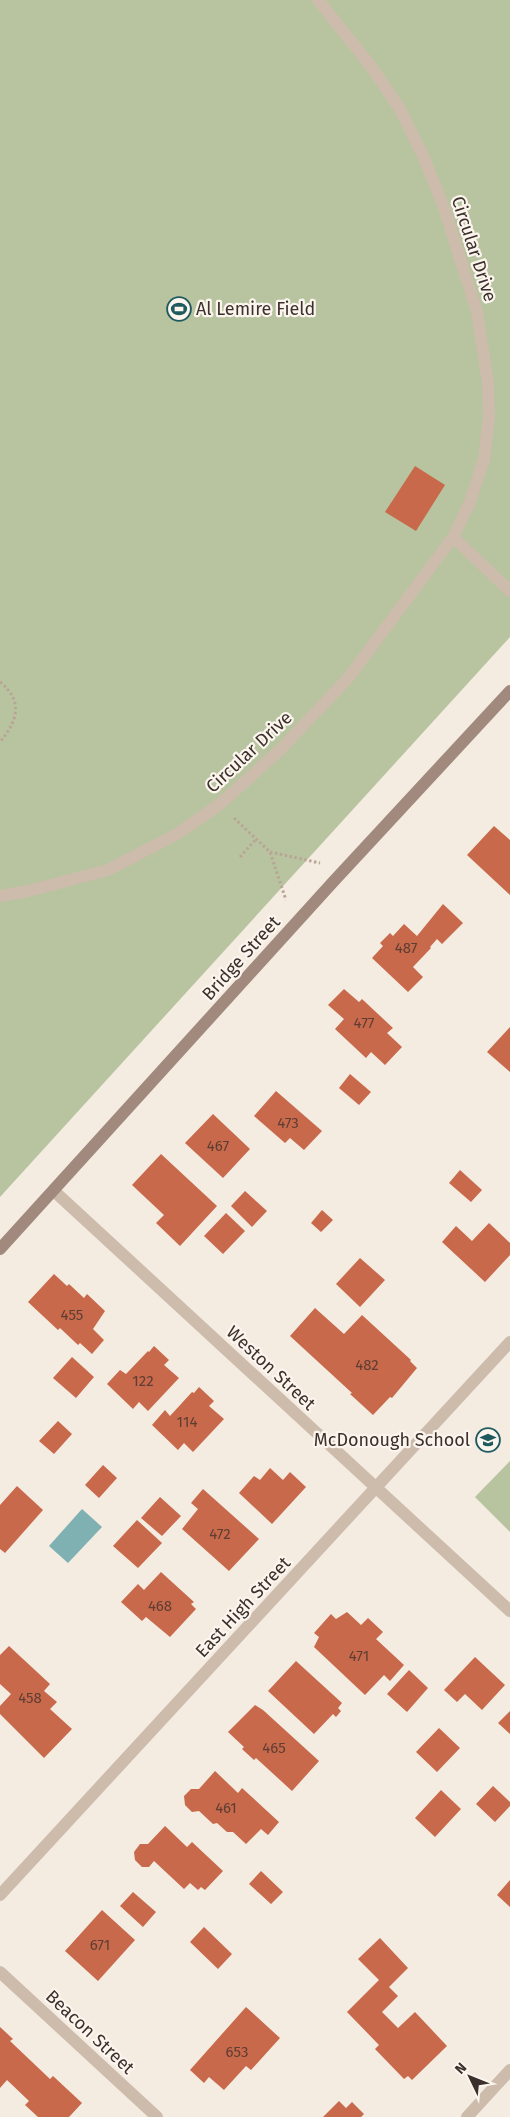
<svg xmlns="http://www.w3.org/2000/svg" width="510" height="2117" font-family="'Fira Sans',sans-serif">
<rect width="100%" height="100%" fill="#f4ebe1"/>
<path fill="#b8c4a0" d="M0,0h510v637l-510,560z
M510,1461v71l-35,-35z"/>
<path fill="#7fb0b2" d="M82,1509l20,18 -34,36 -19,-17z"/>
<path fill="#c8694b" d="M415,466l30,19 -29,46 -31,-19z
M494,826l16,14v55l-43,-40z
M443,904l20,19 -21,21 -5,-5 -7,8 1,1 -18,19 10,10 -15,15 -36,-34 11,-12 -3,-3 10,-10 3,3 11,-12 13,12z
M344,989l15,13 3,-3 31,29 -6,5 15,14 -17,18 -14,-13 -5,6 -31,-29 9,-10 -16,-14z
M510,1027v45l-23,-20z
M350,1074l21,18 -12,13 -20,-17z
M276,1091l46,40 -18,19 -14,-12 -5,5 -31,-27z
M213,1114l37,35 -27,29 -38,-35z
M161,1154l56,52 -37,40 -24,-23 8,-8 -32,-30z
M460,1170l22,20 -11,12 -22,-19z
M245,1191l22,20 -15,16 -21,-21z
M322,1210l11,10 -12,12 -10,-9z
M226,1213l19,18 -22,23 -19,-18z
M489,1223l21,20v12l-25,27 -43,-40 14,-16 16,15z
M360,1258l25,22 -25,27 -24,-23z
M54,1274l13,12 2,-2 15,14 3,-4 18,17 -12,18 11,11 -12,14 -12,-11 -2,2 -18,-17 -2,2 -30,-28z
M315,1308l29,26 18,-19 49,45 -1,1 7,7 -25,30 -2,-1 -17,18 -23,-21 2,-1 -62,-57z
M154,1346l15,14 -5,5 15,13 -31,33 -9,-9 -6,7 -26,-25 13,-14 6,4 22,-23 1,1z
M72,1357l22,20 -18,21 -23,-20z
M199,1387l15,14 -5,5 15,13 -31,33 -9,-9 -6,7 -26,-25 13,-15 5,6 22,-24 2,1z
M58,1421l14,13 -18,20 -15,-13z
M103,1465l14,13 -18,20 -14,-13z
M270,1468l13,12 7,-8 16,15 -34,37 -33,-31 15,-17 6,4z
M17,1486l26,24 -38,43 -5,-4v-44z
M203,1489l56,50 -30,32 -47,-42 16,-20 -7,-6z
M160,1497l21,19 -19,20 -21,-18z
M137,1520l25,23 -24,25 -25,-22z
M161,1572l33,30 -3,2 5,5 -26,28 -24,-20 -4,4 -21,-19 17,-18 6,6z
M347,1612l14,13 7,-7 15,14 -7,7 28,26 -14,16 -6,-6 -19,20 -51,-48 5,-10 -5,-4 17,-19 5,5z
M9,1646l41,38 -6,7 13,11 -7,7 22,20 -28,29 -44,-44v-8l11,-12 -11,-10v-29z
M475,1657l30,28 -23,25 -17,-16 -8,8 -13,-12z
M296,1661l46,42 -4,5 3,3 -5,6 -3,-3 -19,20 -46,-43z
M409,1670l19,18 -21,24 -20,-18z
M255,1705l8,5 56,51 -27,30 -36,-33 -2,2 -12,-11 2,-2 -16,-15z
M510,1711v23l-12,-11z
M439,1728l21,20 -23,24 -21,-20z
M215,1771l23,22 4,-5 37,34 -11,13 -7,-6 -15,15 -13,-12h-6l-10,-9 -4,1 -14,-13 -7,1 -7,-7 -1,-9 7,-7h8z
M493,1786l17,16v4l-15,16 -19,-18z
M441,1790l20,19 -26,28 -20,-19z
M165,1826l22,21 5,-5 31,29 -18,19 -4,-3 -3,3 -8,-7 -6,6 -30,-28 -5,6h-7l-7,-7 -1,-8 6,-8h8z
M261,1871l22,21 -12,12 -22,-20z
M510,1880v27l-13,-12z
M133,1892l23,20 -13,15 -23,-21z
M102,1910l33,30 -37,41 -33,-30z
M204,1927l28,27 -14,15 -28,-27z
M380,1938l28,30 -19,19 9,9 -16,16 16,16 17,-16 32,34 -35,34 -4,-4 -4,3 -29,-30 4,-4 -32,-33 32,-32 -21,-21z
M246,2007l34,31 -29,32 -5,-4 -22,24 -15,-13 -5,6 -14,-13z
M0,2027l13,12 -3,2 40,38 3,-3 29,27 -13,14h-31l-13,-12 4,-4 -22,-21 -7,8z
M339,2101l7,7 6,-6 12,12 -3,3h-38z"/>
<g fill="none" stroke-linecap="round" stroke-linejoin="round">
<path stroke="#b9a596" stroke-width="3" stroke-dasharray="2.5 2.5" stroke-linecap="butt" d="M0,682c24,19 17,40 0,60
M234,818l36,34 16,48
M270,852l50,11
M240,857l16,-18"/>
<path stroke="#cdbbac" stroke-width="12" d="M0,896l28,-5 80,-21 69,-36 43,-30 60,-54 69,-73 104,-140 17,-35 14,-43 5,-43 -1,-33 -11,-71 -34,-107 -19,-47 -24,-49 -30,-44 -52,-65"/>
<path stroke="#cdbbac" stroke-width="12" d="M453,537l57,54
M54,1191l456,420
M0,1895l510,-553
M0,1972l157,145
M467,2117l43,-47"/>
<path stroke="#a18a7d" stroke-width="12" d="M0,1249l333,-367 177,-191"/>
</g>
<defs>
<g id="stadium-ring" transform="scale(1.25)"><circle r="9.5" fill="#fbf5ee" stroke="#1f5a5e" stroke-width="1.5"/><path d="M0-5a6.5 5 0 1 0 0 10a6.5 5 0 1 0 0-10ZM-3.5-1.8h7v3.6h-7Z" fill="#1f5a5e"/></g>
<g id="school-ring" transform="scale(1.25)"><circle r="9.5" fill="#fbf5ee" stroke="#1f5a5e" stroke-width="1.5"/><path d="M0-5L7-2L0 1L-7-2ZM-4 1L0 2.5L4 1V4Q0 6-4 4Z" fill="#1f5a5e"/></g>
</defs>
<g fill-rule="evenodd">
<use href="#stadium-ring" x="179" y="309"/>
<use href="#school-ring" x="488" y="1440"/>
</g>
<g text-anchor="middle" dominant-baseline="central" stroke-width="4.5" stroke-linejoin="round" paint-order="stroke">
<g font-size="15" fill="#5e3e33">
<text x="406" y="948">487</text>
<text x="364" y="1023">477</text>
<text x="288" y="1123">473</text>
<text x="218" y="1146">467</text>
<text x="72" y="1315">455</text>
<text x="367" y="1365">482</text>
<text x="143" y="1381">122</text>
<text x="187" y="1422">114</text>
<text x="220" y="1534">472</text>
<text x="160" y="1606">468</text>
<text x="359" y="1656">471</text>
<text x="30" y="1698">458</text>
<text x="274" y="1748">465</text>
<text x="226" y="1808">461</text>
<text x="100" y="1945">671</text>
<text x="237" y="2052">653</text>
</g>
<g font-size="18" fill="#3b302b" stroke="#fbf5ee">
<text transform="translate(474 249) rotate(72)">Circular Drive</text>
<text transform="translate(249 752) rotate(-43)">Circular Drive</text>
<text transform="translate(241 958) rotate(-48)">Bridge Street</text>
<text transform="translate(271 1368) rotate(43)">Weston Street</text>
<text transform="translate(243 1607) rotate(-47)">East High Street</text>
<text transform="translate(90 2032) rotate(43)">Beacon Street</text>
</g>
<g font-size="18" fill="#3b302b" stroke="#fbf5ee" text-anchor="start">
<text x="196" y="309">Al Lemire Field</text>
<text x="470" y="1440" text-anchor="end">McDonough School</text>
</g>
</g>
<g transform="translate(470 2077) rotate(313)" stroke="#fbf5ee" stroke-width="4" paint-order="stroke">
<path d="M0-4L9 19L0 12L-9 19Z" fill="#3b302b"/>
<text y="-8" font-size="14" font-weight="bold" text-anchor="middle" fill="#3b302b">N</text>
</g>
</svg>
